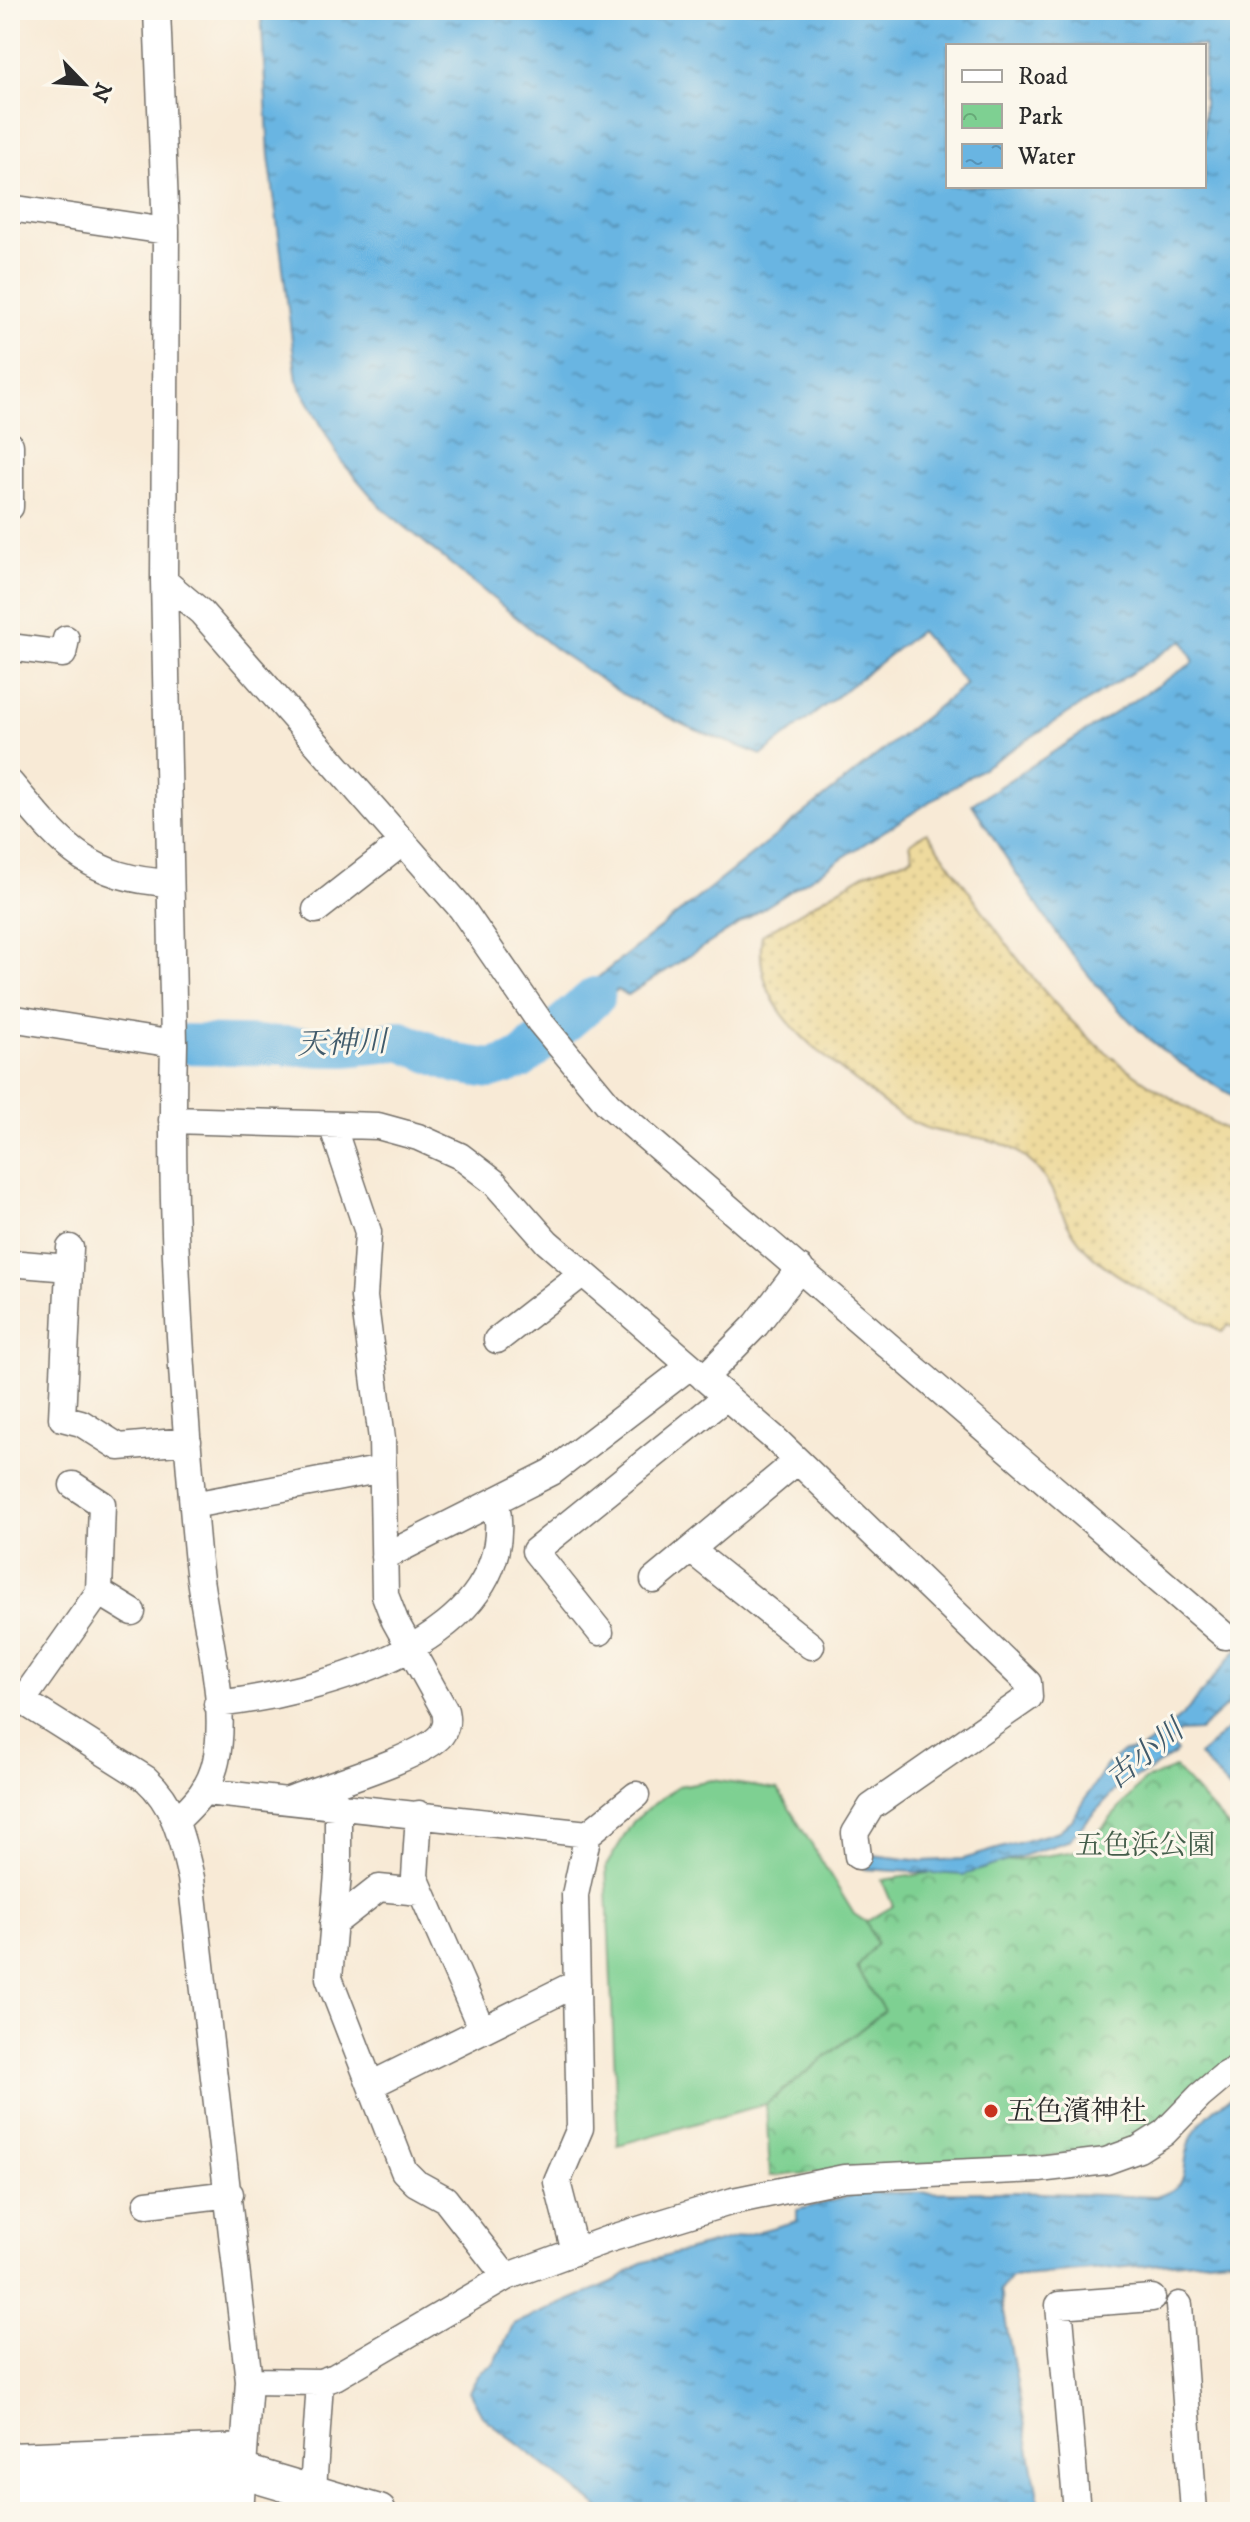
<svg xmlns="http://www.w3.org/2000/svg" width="1250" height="2522" font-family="'IM FELL DW Pica','Noto Serif JP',serif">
<defs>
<pattern id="sand-dots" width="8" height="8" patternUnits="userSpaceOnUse" patternTransform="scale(2)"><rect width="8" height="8" fill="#eeda9e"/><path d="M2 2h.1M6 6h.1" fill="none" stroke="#cb8" stroke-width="1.8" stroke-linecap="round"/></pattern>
<pattern id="park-crowns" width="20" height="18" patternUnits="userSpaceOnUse" patternTransform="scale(2)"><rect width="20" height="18" fill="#7ed092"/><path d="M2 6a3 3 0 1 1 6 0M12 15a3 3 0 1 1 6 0" fill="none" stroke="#67a977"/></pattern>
<pattern id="water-ripples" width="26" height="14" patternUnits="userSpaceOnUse" patternTransform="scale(2)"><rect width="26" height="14" fill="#69b5e2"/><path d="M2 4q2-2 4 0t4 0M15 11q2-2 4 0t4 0" fill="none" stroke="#5793b7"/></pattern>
</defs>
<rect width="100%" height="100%" fill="#fbf7ec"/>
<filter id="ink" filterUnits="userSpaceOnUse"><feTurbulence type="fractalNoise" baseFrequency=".0125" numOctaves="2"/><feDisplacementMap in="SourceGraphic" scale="16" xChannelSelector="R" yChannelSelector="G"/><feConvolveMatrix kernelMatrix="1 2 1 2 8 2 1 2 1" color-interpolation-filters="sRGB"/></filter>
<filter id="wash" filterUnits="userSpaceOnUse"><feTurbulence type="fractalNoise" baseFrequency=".006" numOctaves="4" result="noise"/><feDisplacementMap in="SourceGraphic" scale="32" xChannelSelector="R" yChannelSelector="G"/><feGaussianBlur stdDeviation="1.8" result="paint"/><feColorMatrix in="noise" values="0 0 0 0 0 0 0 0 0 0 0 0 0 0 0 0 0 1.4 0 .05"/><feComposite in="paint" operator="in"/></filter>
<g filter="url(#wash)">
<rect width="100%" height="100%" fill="#f8ead6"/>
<path fill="url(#sand-dots)" stroke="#8c8264" stroke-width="2" d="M927,832c50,68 97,146 159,203 43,41 102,74 154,102v193l-11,-6 -7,8c-42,-24 -109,-51 -140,-87 -28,-33 -22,-64 -64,-93 -30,-20 -68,-13 -99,-27 -24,-10 -45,-29 -65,-45 -48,-38 -102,-76 -92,-145l104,-62 47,-16 -3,-14z"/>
<path fill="url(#park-crowns)" stroke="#547e5e" stroke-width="2" d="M1175,1768l65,72v216l-102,83 -40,14 -328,23 -4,-72 118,-93 -27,-43 19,-25 -10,-21 27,-16 -11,-26 201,-30 61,-70z"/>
<path fill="#7ed092" stroke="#547e5e" stroke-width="2" d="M712,1780l66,10 76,124 12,8 10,21 -19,25 27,43 -118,93 -148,41 -12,-279 27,-44 17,-15 28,-21z"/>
<path fill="url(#water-ripples)" stroke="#4a7086" stroke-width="2" fill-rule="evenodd" d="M261,10h979v1090c-34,-20 -72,-42 -101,-70 -69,-66 -116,-146 -167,-226l222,-142 -11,-22 -555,355 -11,-5 -18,13 -13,-16 380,-303 -46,-53 -158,124 -74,-28 -66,-33 -67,-45 -174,-142 -40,-46 -44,-80 -28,-225zM948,46h256v140h-256z
M1240,1646v48l-41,37 -20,1 -9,11 7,9 -31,21 -23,9 -55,59 -104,34 -100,-6v-15l58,7 41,-2 96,-28 13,-11 35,-55 16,-13 20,-3 41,-35z
M1231,1726l9,10v64l-41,-44z
M1240,2093v164l-229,20 -11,14 41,221h-436l-122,-95 -14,-26 12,-20 13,-7 20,-40 103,-44 24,-17 156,-42v-11l65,-17 154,-1 140,5c37,-12 24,-23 33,-52 7,-23 29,-42 51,-52z"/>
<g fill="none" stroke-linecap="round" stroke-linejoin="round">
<path stroke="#69b5e2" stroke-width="40" d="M560,1027l35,-30
M182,1044l162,3 57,-6 57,23 33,5 29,-9 19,-16"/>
</g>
</g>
<g filter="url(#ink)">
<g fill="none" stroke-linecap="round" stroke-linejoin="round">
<g stroke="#736e67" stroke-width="29">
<path id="minor" d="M157,10l9,221 -2,350 10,463c-5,173 8,347 24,519 6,61 31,138 18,198 -6,27 -20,41 -39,59
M10,208l156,23
M10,445v62
M164,581l37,31 261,297 78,113 68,82 617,532
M10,647l53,7 3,-15
M10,783c52,61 75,95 160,100
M316,910l87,-68
M10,1018l164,26
M172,1120l206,6 40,11 42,19 34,26 53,60 227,196 254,245 1,14 -158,110 -16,26 3,23
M70,1248l-8,170 19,5 38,24 69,-6
M21,1264l48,4
M497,1340l86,-67
M704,1378l52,-53 44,-57
M193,1505l190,-36
M691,1550l120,96
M384,1557l168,-85 138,-106
M654,1580l143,-119
M99,1592l33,20
M600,1632l-65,-81 191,-154
M10,1693l136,86c30,27 36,61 45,99l58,503 -9,131
M22,1701l77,-109 3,-88 -29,-19
M217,1704c101,-11 305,-63 279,-201
M206,1792l382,42 48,-39
M291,1799c31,-12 133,-42 150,-64 6,-8 6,-15 4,-24l-50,-90 -10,-26 -3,-156 -18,-142 4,-65 -36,-107
M338,1804v70l-9,104 75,193 12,12 29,16 61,78
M419,1814l-4,63 67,153
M333,1924l46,-36 41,4
M371,2085l206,-102
M147,2204l83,-10
M575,2252l-18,-70 23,-54 -5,-233 13,-61
M1179,2305l15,207
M249,2381l71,1 15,-5 171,-100 100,-37 127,-39 111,-23 195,-9 67,-8 33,-12 25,-16 36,-37 25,-21 15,-8
M10,2456l234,-9
M313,2490l7,-108
M10,2511l231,-10
M1077,2512l-18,-207 93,-7"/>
</g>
<g stroke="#736e67" stroke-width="37">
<path id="tertiary" d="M10,2482l234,-10 135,40"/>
</g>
<use href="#minor" stroke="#fff" stroke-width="26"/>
<use href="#tertiary" stroke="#fff" stroke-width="34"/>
</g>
</g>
<circle fill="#c8321e" stroke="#fbf7ec" stroke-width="3" cx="991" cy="2111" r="8"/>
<g text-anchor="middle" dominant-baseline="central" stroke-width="6" stroke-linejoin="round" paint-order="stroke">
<g font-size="28" fill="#445d4a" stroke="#fbf7ec">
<text x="1145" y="1845">五色浜公園</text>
</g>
<g font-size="28" fill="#2b2b2b" stroke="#fbf7ec" text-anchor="start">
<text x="1007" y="2111">五色濱神社</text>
</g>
<g font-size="30" font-style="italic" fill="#415b6b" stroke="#fbf7ec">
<text transform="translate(342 1044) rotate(-2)">天神川</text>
<text transform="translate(1145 1755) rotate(-39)">古小川</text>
</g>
</g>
<rect width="1250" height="2522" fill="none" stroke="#fbf7ec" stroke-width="40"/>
<rect x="946" y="44" width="260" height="144" fill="#fbf7ec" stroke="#a8a59f" stroke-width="2"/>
<rect x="962" y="70" width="40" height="12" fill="#ffffff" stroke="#a8a59f" stroke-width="2"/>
<text x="1018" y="84" font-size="24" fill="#2b2b2b">Road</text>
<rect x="962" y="104" width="40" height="24" fill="url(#park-crowns)" stroke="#a8a59f" stroke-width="2"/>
<text x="1018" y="124" font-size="24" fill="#2b2b2b">Park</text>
<rect x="962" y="144" width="40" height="24" fill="url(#water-ripples)" stroke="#a8a59f" stroke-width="2"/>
<text x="1018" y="164" font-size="24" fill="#2b2b2b">Water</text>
<g transform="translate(84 84) rotate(115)" stroke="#fbf7ec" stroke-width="6" paint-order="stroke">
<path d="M0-6L14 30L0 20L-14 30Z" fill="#2b2b2b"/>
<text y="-12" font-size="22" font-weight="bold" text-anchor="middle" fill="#2b2b2b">N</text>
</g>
</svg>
